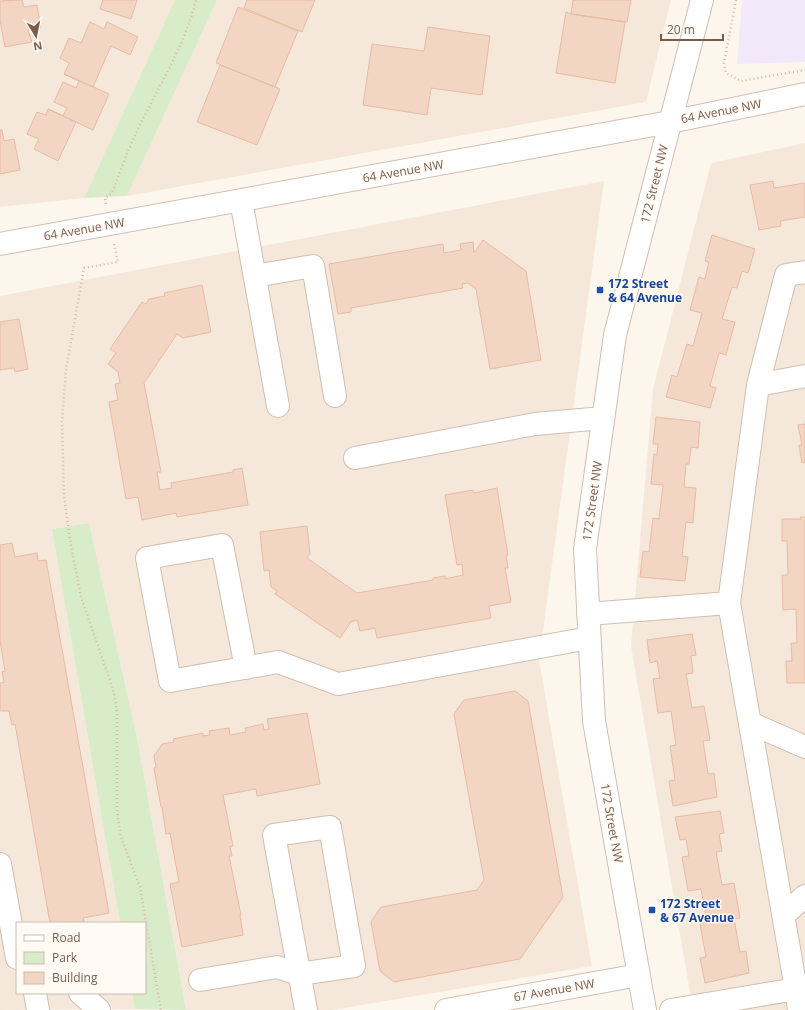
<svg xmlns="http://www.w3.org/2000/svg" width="805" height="1010" font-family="'Open Sans',sans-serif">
<rect width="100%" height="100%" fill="#fdf6ec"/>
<path fill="#f5e8da" d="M0,0h175l-91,198 -84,9z
M217,0h454l-25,102 -519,94z
M805,143v867h-112l-62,-364 22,-257 58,-226z
M604,181l-65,479 53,306 -260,44h-146l-49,-273 -48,-214 -37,6 68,394h-103v70h115l3,16 -135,1v-714z"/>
<path fill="#f3e8fa" d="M742,0h63v62l-68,2z"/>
<path fill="#d8ecc9" d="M175,0h42l-90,196 -43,2z
M89,523l48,214 49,273 -51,-1 -3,-16h13v-70h-25l-68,-394z"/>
<path fill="#f3d5c3" stroke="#e6bba3" d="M22,0l2,7 13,-2 4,23 -13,2 4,12 -27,5 -5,-26v-20z
M103,0h34l-6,19 -31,-10z
M247,0h68l-13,32 -58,-24z
M573,0h58l-4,22 -56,-8z
M238,7l60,24 -23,56 -59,-24z
M566,12l5,2 54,8 -10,61 -59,-10z
M90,22l14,7 3,-7 31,15 -8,18 -19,-9 -18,41 -29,-13 5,-11 -9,-5 9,-20 12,5z
M428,27l62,9 -8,59 -51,-7 -4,27 -64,-10 9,-61 52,7z
M220,65l60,24 -23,56 -60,-23z
M64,74l45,20 -16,36 -45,-21 15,7 4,-8 -13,-6 9,-20 13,6 3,-7z
M48,109l28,13 -18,39 -24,-12 5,-10 -12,-5 10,-22 9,3z
M0,130h2l2,11 10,-2 6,31 -20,4z
M773,181l1,7 31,-5v34l-25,4 1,5 -22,4 -9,-45z
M712,235l43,14 -7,24 -6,-2 -5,17 -5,-1 -10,32 13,3 -9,33 -7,-2 -9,33 6,2 -6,20 -44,-11 6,-22 5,2 10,-33 6,2 9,-33 -12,-3 9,-33 6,2 4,-17 -4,-1z
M483,240l43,31 15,89 -51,9 -14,-80 -8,-6 -6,1 1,4 -112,20v4l-13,2 -9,-50 114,-20 1,9 17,-3 -1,-6 13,-2 1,11z
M202,285l9,47 -28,6 -6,-4 -33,49 17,89h-4l3,18 12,-2 -1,-5 62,-11v-2l9,-2 6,37 -71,12 -1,-4 -34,7 -4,-23 -12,2 -17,-97 9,-2 -3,-16 5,-1 -2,-11 -10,-8 8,-11 -6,-4 32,-47 4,2 3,-5 16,-3 -1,-3z
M19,319l9,50 -13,3 -1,-4 -14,2v-48z
M656,417l44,5 -2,26 -7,-1 -2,17h-3l-2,23 12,1 -3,35 -7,-1 -4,34 6,1 -3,24 -45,-4 3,-26 6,1 4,-34 6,1 4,-34 -12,-1 3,-30 3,1 1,-11h-5z
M805,424v38l-3,1 -3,-18h3l-4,-20z
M497,488l11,67 -2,1 2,12h-3l6,34 -22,4 2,12 -114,20 -2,-10 -15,3 -3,-11 -6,2 -11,16 -65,-44 2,-3 -6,-4 -2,-17 -5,1 -4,-39 47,-6 3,28 -3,4 50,35 76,-13v-2l12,-2v3l18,-4 -1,-11 -5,1 -12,-70 28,-5 1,3z
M800,517h5v166h-18l-1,-22h6l-1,-18h6l-1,-34 -13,1 -1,-35h6l-1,-34h-5v-22h19z
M12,543l3,14 22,-4 1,8 8,-1 63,353 -26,5 1,4 -34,1 -35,-199 -3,1 -3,-14h-9v-28l4,-1 -2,-10 3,-1 -5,-30v-96z
M692,634l4,21 -5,1 2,17 -7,1 6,34 12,-2 6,34 -7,1 5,33 6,-1 3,24 -44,9 -4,-25 6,-1 -5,-34 6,-1 -5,-34 -13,2 -5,-34 7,-1 -3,-17 -7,2 -3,-23z
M515,691l13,10 35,196 -43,62 -126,23 -14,-11 -9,-49 10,-15 96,-17 7,-10 -30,-166 10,-14z
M307,713l13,71 -63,12 -1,-7 -33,6 10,51 -3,1 2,9h-3l12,59h-1l3,20 -61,12 -12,-63 9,-2 -9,-49 -4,1 -4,-27h-1l-7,-39 2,-1 -2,-11 8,-12 12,-2 -1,-3 30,-6v3l7,-1 -1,-4 20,-3 1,7 16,-3 -1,-4 18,-4 1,6 5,-1 -2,-10z
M720,811l4,22 -5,1 3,17 -6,1 6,33 12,-2 6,35 -6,1 6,33 6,-1 3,22 -44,10 -5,-25 6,-1 -6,-33 7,-2 -6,-33 -13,2 -6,-34 7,-1 -3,-17 -6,1 -5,-23z"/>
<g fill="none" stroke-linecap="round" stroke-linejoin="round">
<g stroke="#d1beb0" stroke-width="24">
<path id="minor" d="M241,200l37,206
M0,244l670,-122 135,-28
M255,276l58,-10 22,130
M758,385l47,-9
M355,458l180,-34 68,-6
M588,614l141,-11
M246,668l-24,-123 -75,13 23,123 108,-19 60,22 251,-46
M750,723l55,24
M0,864l17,94
M783,916l22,-20
M200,980l77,-13 22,7 55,-8 -24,-139 -56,8 32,175
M796,989l3,21
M35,993l3,17
M80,993l19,17
M446,1010l193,-35
M645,1010l-51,-289 -9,-172 30,-214 87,-335
M671,1010l125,-21 -67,-386 29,-218 28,-110 19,-3"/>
</g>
<path stroke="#d9b8a5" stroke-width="2.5" stroke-dasharray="1 3" stroke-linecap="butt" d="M736,0l-12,63 2,10 15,8 64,-11
M106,204l-1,-6 7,-5c8,-20 15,-41 24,-60 21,-44 48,-85 60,-133
M114,244l4,18 -34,6 -18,101 -4,53 2,74 7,50 10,51 32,92 4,23v98l4,27 19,50 21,123"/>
<use href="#minor" stroke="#fff" stroke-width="22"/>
</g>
<g fill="#1a4fb4" stroke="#fffaf3" stroke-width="1.5">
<rect x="596" y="286" width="8" height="8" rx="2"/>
<rect x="648" y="906" width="8" height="8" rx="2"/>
</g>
<g text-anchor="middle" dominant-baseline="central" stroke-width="3" stroke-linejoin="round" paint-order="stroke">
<g font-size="12" fill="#7a5c4d" stroke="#fffaf3">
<text transform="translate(721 111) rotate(-11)">64 Avenue NW</text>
<text transform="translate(403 171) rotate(-10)">64 Avenue NW</text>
<text transform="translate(654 184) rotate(-76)">172 Street NW</text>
<text transform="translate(84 229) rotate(-10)">64 Avenue NW</text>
<text transform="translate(592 501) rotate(-82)">172 Street NW</text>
<text transform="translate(612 823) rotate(80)">172 Street NW</text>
<text transform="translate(554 990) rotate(-10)">67 Avenue NW</text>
</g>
<g font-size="12" font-weight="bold" fill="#164399" stroke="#fffaf3" text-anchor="start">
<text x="608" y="283">172 Street<tspan x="608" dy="14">&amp; 64 Avenue</tspan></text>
<text x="660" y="903">172 Street<tspan x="660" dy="14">&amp; 67 Avenue</tspan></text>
</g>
</g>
<rect x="16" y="922" width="130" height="72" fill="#fffaf3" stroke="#cabbb1"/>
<rect x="24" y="935" width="20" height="6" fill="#ffffff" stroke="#cabbb1"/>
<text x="52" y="942" font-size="12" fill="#7a5c4d">Road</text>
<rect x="24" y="952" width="20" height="12" fill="#d8ecc9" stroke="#cabbb1"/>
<text x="52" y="962" font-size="12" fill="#7a5c4d">Park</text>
<rect x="24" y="972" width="20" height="12" fill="#f3d5c3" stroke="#cabbb1"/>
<text x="52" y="982" font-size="12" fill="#7a5c4d">Building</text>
<g transform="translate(36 36) rotate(170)" stroke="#fffaf3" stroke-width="3" paint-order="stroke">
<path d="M0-3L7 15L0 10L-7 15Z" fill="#7a5c4d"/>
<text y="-6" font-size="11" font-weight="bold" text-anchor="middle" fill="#7a5c4d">N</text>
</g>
<path d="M661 34v6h62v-6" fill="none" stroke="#7a5c4d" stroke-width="2"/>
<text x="667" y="34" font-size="12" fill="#7a5c4d" stroke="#fffaf3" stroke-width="3" paint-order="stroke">20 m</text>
</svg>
